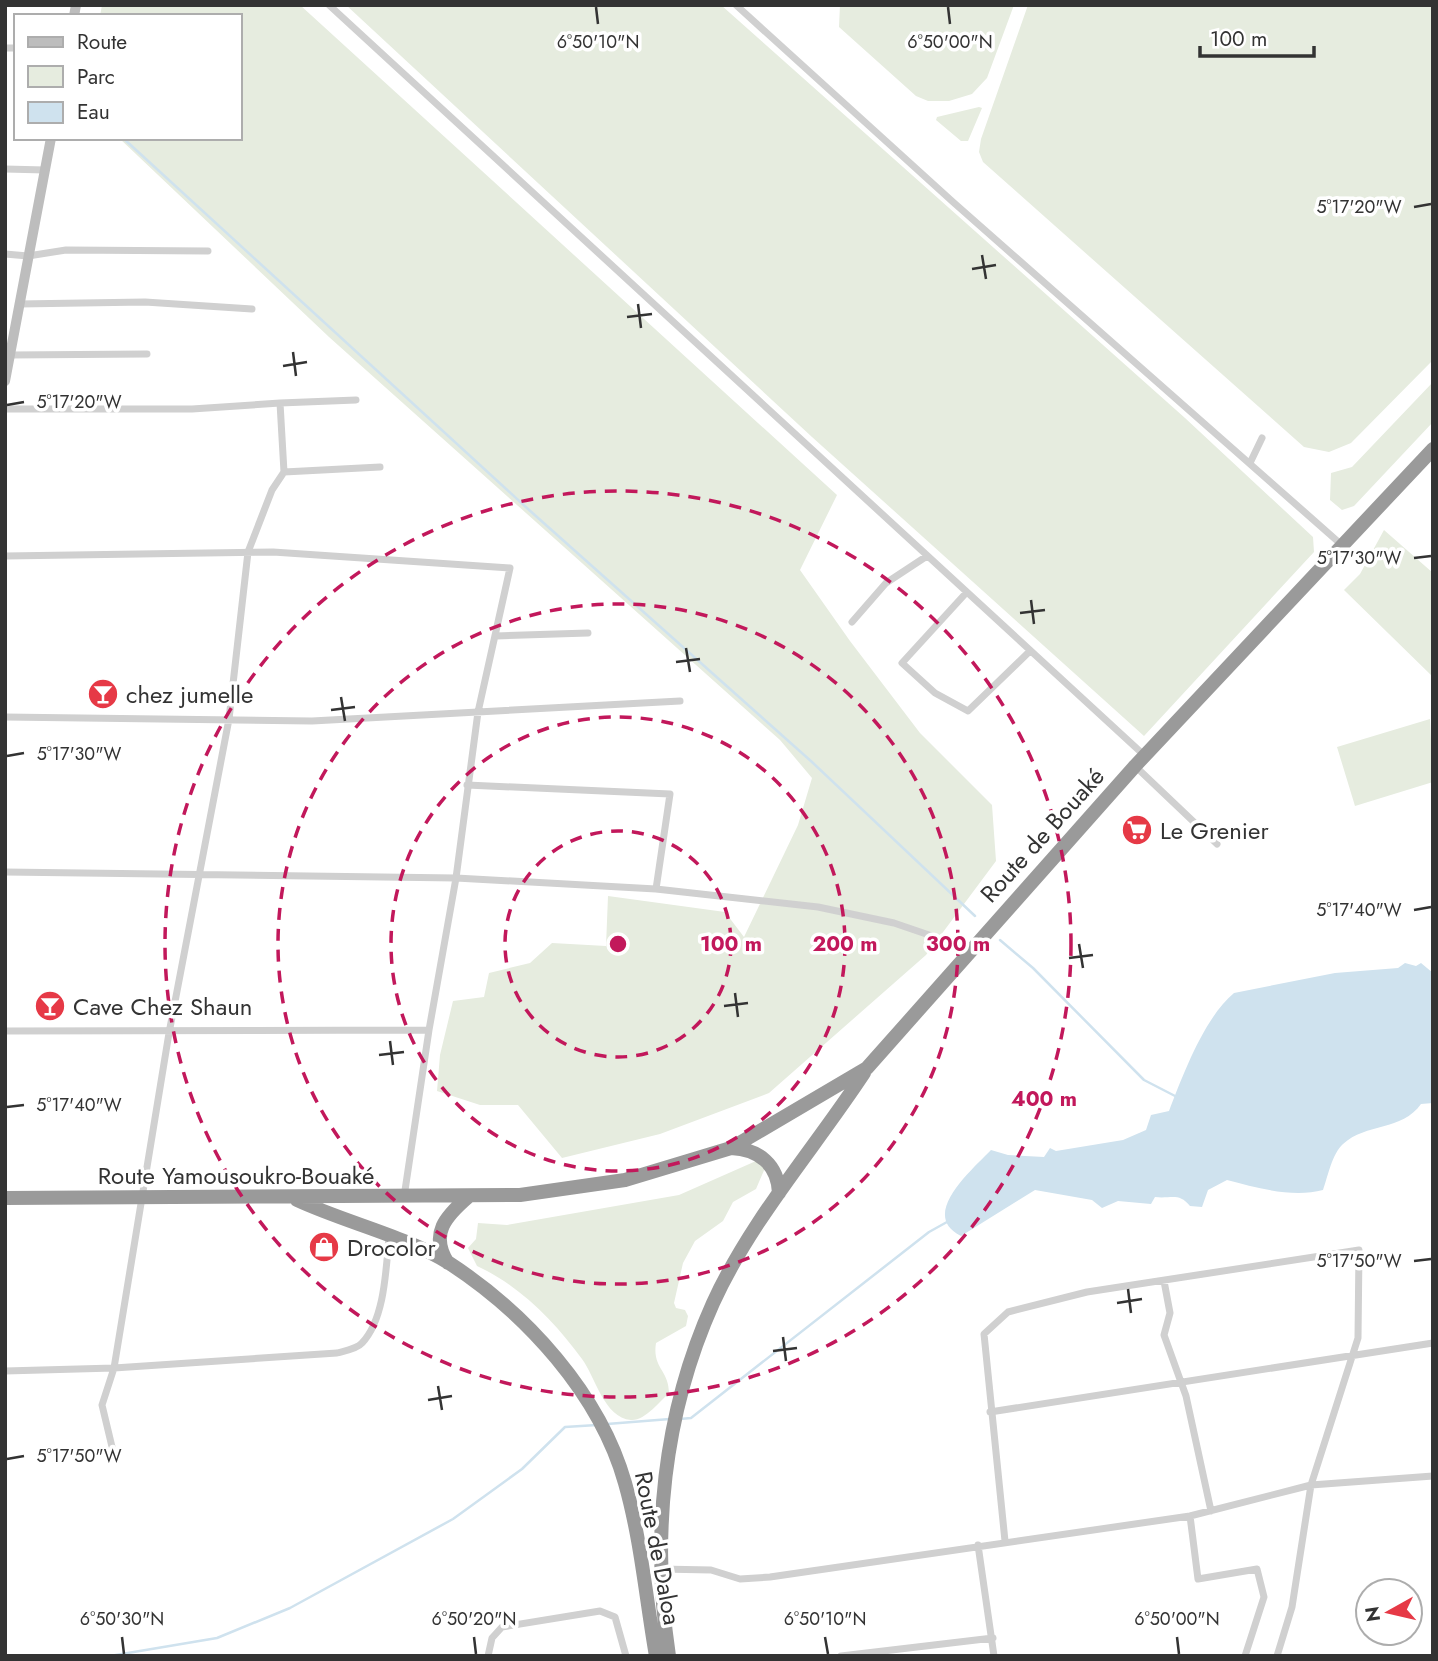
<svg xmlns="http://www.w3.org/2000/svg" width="1438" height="1661" font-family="Jost,sans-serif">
<rect width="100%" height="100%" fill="#fff"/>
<path fill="#e6ecdf" d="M102,5h198l537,490 -37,75 50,71 70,92 72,72 4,56 -70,94 -157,138 -109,41 -98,24 -44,-53h-38l-43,-14 3,-36 13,-54 31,-4 5,-24 41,-10 22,-20 54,3 2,-50 117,16 19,25 54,-112 14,-47 -32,-38 -451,-403 -210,-199h121v-122h-140z
M346,5h375l464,413 128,119 1,15 -170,184 -332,-299z
M840,5h174l-27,73 -15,16 -23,7h-21l-12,-5 -77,-69z
M1028,5h405v355l-82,83 -22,9 -25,-5 -321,-285 -4,-10 2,-13z
M979,107l3,1 -14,33h-7l-25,-21 1,-3z
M1433,382v40l-79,84 -12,4 -12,-10 1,-27 21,-6z
M1384,530l49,43v104l-89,-87 16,-16z
M1430,719l3,63 -78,24 -18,-59z
M756,1161l9,7 -9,21 -23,13 -10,19 -28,20 -12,22 -9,40 2,5 9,2 3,6 -2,10 -30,17c-4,25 13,27 13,50 -9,8 -24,28 -38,27 -27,-2 -36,-44 -49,-61 -27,-37 -63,-74 -105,-93l-9,-18 8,-9 2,-16 29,2 172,-30z"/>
<path fill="#cfe2ee" d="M1405,963l11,3 5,-3 12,10v130l-12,1c-19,27 -55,19 -78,40 -11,10 -15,32 -20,46 -30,8 -66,-2 -96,-10l-19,10 -6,17 -12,-1c-11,-14 -19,-7 -35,-9l-4,7 -33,-3 -16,7 -10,-8 -57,-10 -74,46c-43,-21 12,-67 30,-86l17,5 36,2 6,-9 6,3 67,-11 23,-10 5,-15 18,-4c14,-36 35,-93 65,-118l101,-20 63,-5z"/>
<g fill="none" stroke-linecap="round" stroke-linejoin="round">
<path stroke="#cfe2ee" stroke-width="2.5" d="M123,138l405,371 284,253 163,154
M1000,940l33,28 111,112 33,17
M680,1419l11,-1 238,-186 18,-10
M607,1424l63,-5
M110,1656l107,-18 73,-30 163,-89 69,-50 43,-42 32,-2"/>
<path stroke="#d0d0d0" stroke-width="7" d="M329,5l816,751
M736,5l217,197 390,344
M5,48h11
M5,169l40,1
M5,254l23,2 38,-6 142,1
M19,304l126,-2 107,7
M10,355l137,-1
M280,403l76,-3
M5,409h187l88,-6 4,69 -12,18 -24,62 -19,167 -60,314 -55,335 -12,37 11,46
M1250,463l12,-25
M284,472l96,-5
M5,556l268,-4 237,16 -32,144 -22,166 -27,152 -424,1
M966,593l-64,70 33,30 33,18 62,-60
M852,622l34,-39 41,-27
M496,636l92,-3
M5,717l307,4 368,-20
M1135,766l82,78
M467,785l203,9 -14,95
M5,872l451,6 200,11 162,18 76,16 76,26
M404,1197l25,-167
M1164,1281l6,32 -6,22 22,61 25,115
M5,1371l109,-3 223,-15c7,-2 20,-4 25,-10 23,-24 24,-75 27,-106
M990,1412l443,-69
M1190,1516l8,63 59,-10 7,28 -19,59
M1005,1541l-21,-207 24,-22 79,-20 272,-42 -1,88 -47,147 -19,122 -15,49
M978,1545l16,111
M660,1569l51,1 29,9 30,-2 420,-61 121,-31 122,-9
M488,1656l4,-18 10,-11 98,-16 15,6 11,39
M841,1656l152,-18"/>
<path stroke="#bdbdbd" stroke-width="10" d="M74,16l2,-11
M5,381l46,-243"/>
<path stroke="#9a9a9a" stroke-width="14" d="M731,1148c28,1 47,17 48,45
M5,1198l515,-3 105,-15 106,-32 136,-80 268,-302 298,-317
M297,1200c47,22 111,37 152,63 77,50 151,131 176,220 16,56 21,116 31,173
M448,1263c-19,-29 -2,-47 20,-66
M669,1656c-18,-119 -6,-242 44,-353 38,-83 101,-154 151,-230"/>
</g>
<path fill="none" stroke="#333" stroke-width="2.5" d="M596,7l2,17M948,7l2,17M1414,207l17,-3M982,255l4,24M972,269l24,-4M638,304l3,24M627,317l25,-3M293,352l3,24M283,366l24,-4M7,405l17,-3M1414,558l17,-2M1031,600l3,24M1020,613l25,-3M686,648l4,24M676,662l24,-3M341,697l4,24M331,710l24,-3M7,756l17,-3M1414,910l17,-3M1079,944l4,24M1069,958l24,-3M735,993l3,24M724,1006l24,-3M390,1041l3,24M379,1055l25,-3M7,1107l17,-2M1414,1261l17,-2M1128,1289l3,24M1117,1303l25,-4M783,1337l3,24M773,1351l24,-3M438,1386l4,24M428,1400l24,-4M7,1459l17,-3M122,1637l2,17M474,1637l2,17M825,1637l3,17M1177,1637l2,17"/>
<g fill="none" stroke="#c2185b" stroke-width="3.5" stroke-dasharray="12 9">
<circle cx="618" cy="944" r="113"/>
<circle cx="618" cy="944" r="227"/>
<circle cx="618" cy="944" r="340"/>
<circle cx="618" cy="944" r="453"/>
</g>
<defs>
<g id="bar-disc" transform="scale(1.575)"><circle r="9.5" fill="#e63946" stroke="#fff"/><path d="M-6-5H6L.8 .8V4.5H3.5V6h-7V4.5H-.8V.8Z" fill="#fff"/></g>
<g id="supermarket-disc" transform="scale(1.575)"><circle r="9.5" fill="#e63946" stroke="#fff"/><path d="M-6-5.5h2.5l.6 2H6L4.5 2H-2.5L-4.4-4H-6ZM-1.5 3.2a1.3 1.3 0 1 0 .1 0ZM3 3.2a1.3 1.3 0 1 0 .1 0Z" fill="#fff"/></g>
<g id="shop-disc" transform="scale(1.575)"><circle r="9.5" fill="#e63946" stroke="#fff"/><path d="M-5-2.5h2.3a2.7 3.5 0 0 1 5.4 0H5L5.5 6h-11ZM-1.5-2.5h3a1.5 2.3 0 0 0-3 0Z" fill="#fff"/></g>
</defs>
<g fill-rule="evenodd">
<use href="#bar-disc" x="103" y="694"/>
<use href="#supermarket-disc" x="1137" y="830"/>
<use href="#bar-disc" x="50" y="1006"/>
<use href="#shop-disc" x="324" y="1247"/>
</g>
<g text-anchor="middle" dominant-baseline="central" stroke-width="7" stroke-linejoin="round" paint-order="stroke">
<g font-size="24" fill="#333" stroke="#fff" text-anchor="start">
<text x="126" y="694">chez jumelle</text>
<text x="1160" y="830">Le Grenier</text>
<text x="73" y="1006">Cave Chez Shaun</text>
<text x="347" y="1247">Drocolor</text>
</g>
<g font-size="24" fill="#333" stroke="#fff">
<text transform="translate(1042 835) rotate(-48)">Route de Bouaké</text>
<text x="236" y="1175">Route Yamousoukro-Bouaké</text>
<text transform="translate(658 1548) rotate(79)">Route de Daloa</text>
</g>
</g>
<g font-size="18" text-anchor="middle" fill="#333" stroke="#fff" stroke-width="7" stroke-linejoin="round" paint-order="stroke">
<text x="598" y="48">6°50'10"N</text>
<text x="950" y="48">6°50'00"N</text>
<text x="1359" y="213">5°17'20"W</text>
<text x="79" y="408">5°17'20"W</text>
<text x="1359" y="564">5°17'30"W</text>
<text x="79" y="760">5°17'30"W</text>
<text x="1359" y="916">5°17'40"W</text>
<text x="79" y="1111">5°17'40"W</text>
<text x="1359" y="1267">5°17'50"W</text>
<text x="79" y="1462">5°17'50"W</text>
<text x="122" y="1625">6°50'30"N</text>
<text x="474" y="1625">6°50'20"N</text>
<text x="825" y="1625">6°50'10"N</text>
<text x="1177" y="1625">6°50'00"N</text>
</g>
<circle cx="618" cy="944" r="10" fill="#c2185b" stroke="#fff" stroke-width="3.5"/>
<g font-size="21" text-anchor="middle" font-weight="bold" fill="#c2185b" stroke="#fff" stroke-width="7" stroke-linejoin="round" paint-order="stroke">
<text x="731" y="951">100 m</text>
<text x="845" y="951">200 m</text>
<text x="958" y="951">300 m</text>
<text x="1044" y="1106">400 m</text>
</g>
<rect width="1438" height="1661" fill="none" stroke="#333333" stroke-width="14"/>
<rect x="14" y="14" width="228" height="126" fill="#ffffff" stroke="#adadad" stroke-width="2"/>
<rect x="28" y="37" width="35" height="10" fill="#bdbdbd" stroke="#adadad" stroke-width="2"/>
<text x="77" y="49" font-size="21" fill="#333333">Route</text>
<rect x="28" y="66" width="35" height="21" fill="#e6ecdf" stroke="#adadad" stroke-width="2"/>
<text x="77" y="84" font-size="21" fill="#333333">Parc</text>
<rect x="28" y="102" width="35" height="21" fill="#cfe2ee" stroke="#adadad" stroke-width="2"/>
<text x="77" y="119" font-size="21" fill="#333333">Eau</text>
<g transform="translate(1389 1612) rotate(262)"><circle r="33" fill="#ffffff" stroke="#adadad" stroke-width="2"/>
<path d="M0-5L12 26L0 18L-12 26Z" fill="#e63946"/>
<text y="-10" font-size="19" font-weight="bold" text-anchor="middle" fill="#333333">N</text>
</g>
<path d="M1200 46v10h114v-10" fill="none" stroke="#333333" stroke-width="3.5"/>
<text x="1210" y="46" font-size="21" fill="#333333" stroke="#ffffff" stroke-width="5" paint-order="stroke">100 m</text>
</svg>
